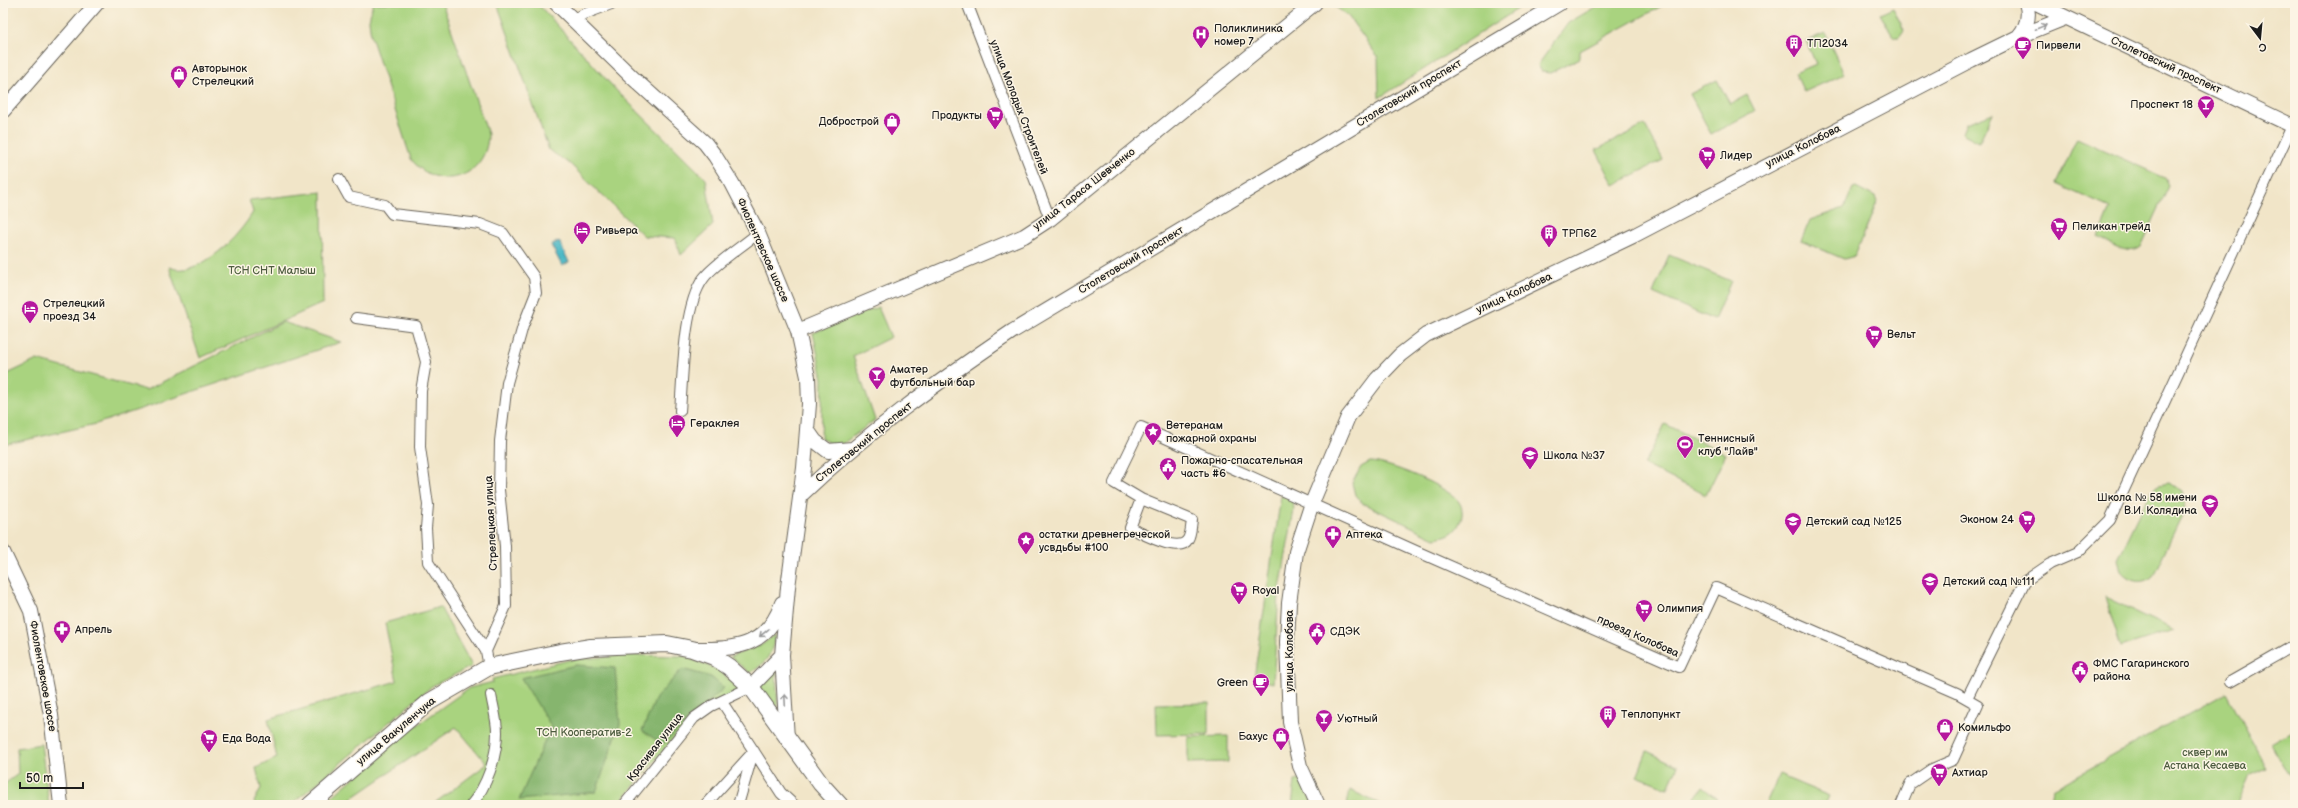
<svg xmlns="http://www.w3.org/2000/svg" width="2298" height="808" font-family="'Balsamiq Sans',sans-serif">
<rect width="100%" height="100%" fill="#fcf5e5"/>
<filter id="ink" filterUnits="userSpaceOnUse"><feTurbulence type="fractalNoise" baseFrequency=".025" numOctaves="2"/><feDisplacementMap in="SourceGraphic" scale="8" xChannelSelector="R" yChannelSelector="G"/><feConvolveMatrix kernelMatrix="1 2 1 2 8 2 1 2 1" color-interpolation-filters="sRGB"/></filter>
<filter id="wash" filterUnits="userSpaceOnUse"><feTurbulence type="fractalNoise" baseFrequency=".012" numOctaves="4" result="noise"/><feDisplacementMap in="SourceGraphic" scale="16" xChannelSelector="R" yChannelSelector="G"/><feGaussianBlur stdDeviation="0.9" result="paint"/><feColorMatrix in="noise" values="0 0 0 0 0 0 0 0 0 0 0 0 0 0 0 0 0 1.4 0 .05"/><feComposite in="paint" operator="in"/></filter>
<g filter="url(#wash)">
<rect width="100%" height="100%" fill="#f1e5c8"/>
<path fill="#a9d37f" stroke="#62784e" d="M373,3h69l46,131c0,44 -50,60 -77,25l-40,-123 -2,-16z
M497,3h40l79,87 90,89 7,46 -32,30 -6,-17 -31,-2 -74,-72 -21,-14z
M1330,3h197l-148,95 -1,-41 -30,-41z
M1602,3h65l-87,48v7l-30,15 -8,-1 -4,-7 30,-42z
M1893,8l11,22 -5,7h-5l-14,-23z
M1825,33l19,41 -40,18 -9,-19 21,-9 -10,-23z
M1717,80l13,24 17,-9 8,16 -44,23 -21,-40z
M1993,113l-14,29 -17,-9 4,-10z
M1645,125l18,35 -49,25 -18,-35z
M2077,138l88,40 4,8 -28,61c-12,10 -31,-4 -43,-10l12,-29 -54,-24z
M1856,187l19,10 2,5 -22,54 -11,3 -43,-18 9,-21 34,-12 9,-20z
M322,192l1,111 -123,55 -31,-91c29,13 71,-32 84,-55l-4,-12z
M1669,255l62,26 -17,39 -61,-27z
M878,307l13,30 -38,19 22,64 -38,28 -16,-10 2,-59 -10,-46z
M283,322l58,20 -245,82 -93,21v-69l34,-16 109,30z
M1665,424l61,30 -20,41 -62,-30z
M1370,462c18,0 79,25 89,40 4,6 4,14 1,20 -5,12 -13,14 -25,16l-73,-35 -7,-8 -3,-12 9,-16z
M2168,483l14,9 3,11 -2,10 -30,63c-10,9 -24,6 -32,-4l-3,-13 33,-68 7,-6z
M1281,496l12,3 1,11 -15,84 -6,89 -19,-5z
M2105,597l69,33 -53,17z
M440,607l32,59 -40,20 -141,119h-34l-3,-3 7,-14 -5,-20 21,-10 -9,-39 129,-38 -12,-58z
M775,634c-2,19 -9,30 -25,39l-20,-16 33,-13z
M626,655l58,1 35,14 18,17 1,3 -64,48 -56,67h-186l55,-41 -31,-37 -114,78h-10l-4,-5 74,-64 67,-48 24,-6 -1,-3 77,-19z
M776,670l2,39 -20,-23z
M2226,693l41,75 -18,8 -13,29h-174l-11,-4 2,-12z
M1209,703v31l-52,1 -1,-31z
M2295,730v31l-6,15 -18,-32z
M1228,736v26l-40,1v-26z
M41,744l8,61h-46v-20l15,-11 -1,-26z
M1647,751l31,15 -10,22 -31,-12z
M1779,775l50,21 -4,9h-54l-5,-2z
M1302,779l11,26h-21l3,-24z
M1703,787l14,11 -5,7h-12l-7,-5z
M1350,790l32,15h-35z"/>
<path fill="#86b56e" stroke="#516845" d="M576,665l39,3 5,56 -24,68 -77,8 32,-74 -30,-48z
M682,669l29,8 13,11 -61,56 -21,-13 14,-33z"/>
<path fill="#4ab7c5" stroke="#336a70" d="M559,241l10,21 -7,4 -11,-21z"/>
</g>
<g filter="url(#ink)">
<g fill="none" stroke-linecap="round" stroke-linejoin="round">
<g stroke="#676258" stroke-width="12">
<path id="street" d="M967,3l83,216
M573,21l9,-6 32,-12
M339,179l10,18 36,8 7,9 88,10 23,9 31,44 2,16 -13,33 -16,57 -7,58 -1,49 6,56 1,60 -20,45 3,16
M356,318l60,8 10,36 -5,29 -1,56 8,58 -2,23 2,34 58,89
M680,411c3,-35 3,-104 23,-132 11,-15 40,-33 55,-46
M1141,499l51,21c-1,6 -1,14 -4,19 -8,16 -46,-6 -58,-11l11,-29 -27,-16 27,-56 275,124 263,116 37,-79 241,105 21,12 -25,55 -21,9 -22,15 -9,21
M2230,682l65,-37
M1967,698l58,-117 25,-17 28,-12 32,-32 182,-394
M722,702l59,91 13,12
M471,805c16,-19 26,-48 26,-73 0,-12 -4,-25 -6,-37
M624,805l70,-87 17,-12 40,-19
M705,805l49,-54
M738,805l15,-52"/>
</g>
<g stroke="#676258" stroke-width="16">
<path id="secondary" d="M556,3l78,76 71,64 10,13 17,27 26,50 40,98 10,46 1,27 -5,64 -16,119 -6,68 5,84
M2036,3l259,124
M2018,37c9,-10 12,-22 8,-34
M3,111l94,-108
M798,331l226,-95 26,-17 265,-216
M808,431l7,10 13,10 24,-2
M800,496c65,-62 139,-115 213,-165l547,-328
M3,552l28,59 20,104 10,90
M698,649c40,1 70,-4 84,-46
M751,687l31,-32
M1318,805l-18,-39 -10,-44 -3,-80 2,-39 7,-51 16,-49 36,-86 29,-38 23,-24 26,-20 207,-99 338,-176 47,-23 47,-19"/>
</g>
<g stroke="#676258" stroke-width="18">
<path id="primary" d="M310,805l119,-103 60,-35 71,-15 31,-5 76,-3 25,5 22,8 15,10 22,20 70,97 19,21"/>
</g>
<use href="#street" stroke="#fff" stroke-width="10"/>
<use href="#secondary" stroke="#fff" stroke-width="14"/>
<use href="#primary" stroke="#fff" stroke-width="16"/>
</g>
<defs><path id="oneway-shaft" d="M-6 0H5M1.5-3L5.5 0L1.5 3" fill="none" stroke-width="1.6" stroke-linecap="round" stroke-linejoin="round"/></defs>
<g stroke="#999">
<use href="#oneway-shaft" transform="translate(2041 27) rotate(-22)"/>
<use href="#oneway-shaft" transform="translate(764 633) rotate(140)"/>
<use href="#oneway-shaft" transform="translate(785 700) rotate(-93)"/>
</g>
</g>
<defs>
<g id="hospital-pin" transform="scale(0.9)"><path d="M0 17L-7.5 6A9.5 9.5 0 1 1 7.5 6Z" fill="#b5179e" stroke="#fcf5e5"/><path d="M-5-5h3v3.5h4V-5h3V5h-3V1.5h-4V5h-3Z" fill="#fff"/></g>
<g id="building-pin" transform="scale(0.9)"><path d="M0 17L-7.5 6A9.5 9.5 0 1 1 7.5 6Z" fill="#b5179e" stroke="#fcf5e5"/><path d="M-4-6H4V6H1V3H-1V6H-4ZM-2.5-4.3h1.7v1.8h-1.7ZM.8-4.3h1.7v1.8H.8ZM-2.5-1h1.7V.8h-1.7ZM.8-1h1.7V.8H.8Z" fill="#fff"/></g>
<g id="cafe-pin" transform="scale(0.9)"><path d="M0 17L-7.5 6A9.5 9.5 0 1 1 7.5 6Z" fill="#b5179e" stroke="#fcf5e5"/><path d="M-5.5-4.5H6V0H3Q3 3.5 0 3.5H-2.5Q-5.5 3.5-5.5 0ZM3-3.2v2h1.7v-2ZM-6 4.5H4V6H-6Z" fill="#fff"/></g>
<g id="shop-pin" transform="scale(0.9)"><path d="M0 17L-7.5 6A9.5 9.5 0 1 1 7.5 6Z" fill="#b5179e" stroke="#fcf5e5"/><path d="M-5-2.5h2.3a2.7 3.5 0 0 1 5.4 0H5L5.5 6h-11ZM-1.5-2.5h3a1.5 2.3 0 0 0-3 0Z" fill="#fff"/></g>
<g id="bar-pin" transform="scale(0.9)"><path d="M0 17L-7.5 6A9.5 9.5 0 1 1 7.5 6Z" fill="#b5179e" stroke="#fcf5e5"/><path d="M-6-5H6L.8 .8V4.5H3.5V6h-7V4.5H-.8V.8Z" fill="#fff"/></g>
<g id="supermarket-pin" transform="scale(0.9)"><path d="M0 17L-7.5 6A9.5 9.5 0 1 1 7.5 6Z" fill="#b5179e" stroke="#fcf5e5"/><path d="M-6-5.5h2.5l.6 2H6L4.5 2H-2.5L-4.4-4H-6ZM-1.5 3.2a1.3 1.3 0 1 0 .1 0ZM3 3.2a1.3 1.3 0 1 0 .1 0Z" fill="#fff"/></g>
<g id="hotel-pin" transform="scale(0.9)"><path d="M0 17L-7.5 6A9.5 9.5 0 1 1 7.5 6Z" fill="#b5179e" stroke="#fcf5e5"/><path d="M-6-4.5h1.5V1H6V5H4.5V3h-9V5H-6ZM-4 0a1.8 1.8 0 1 1 3.6 0ZM.5 0V-2.5h3Q6-2.5 6 0Z" fill="#fff"/></g>
<g id="sight-pin" transform="scale(0.9)"><path d="M0 17L-7.5 6A9.5 9.5 0 1 1 7.5 6Z" fill="#b5179e" stroke="#fcf5e5"/><path d="M0-6L1.8-2.2L6-1.7L2.9 1.2L3.7 5.4L0 3.3L-3.7 5.4L-2.9 1.2L-6-1.7L-1.8-2.2Z" fill="#fff"/></g>
<g id="stadium-pin" transform="scale(0.9)"><path d="M0 17L-7.5 6A9.5 9.5 0 1 1 7.5 6Z" fill="#b5179e" stroke="#fcf5e5"/><path d="M0-5a6.5 5 0 1 0 0 10a6.5 5 0 1 0 0-10ZM-3.5-1.8h7v3.6h-7Z" fill="#fff"/></g>
<g id="school-pin" transform="scale(0.9)"><path d="M0 17L-7.5 6A9.5 9.5 0 1 1 7.5 6Z" fill="#b5179e" stroke="#fcf5e5"/><path d="M0-5L7-2L0 1L-7-2ZM-4 1L0 2.5L4 1V4Q0 6-4 4Z" fill="#fff"/></g>
<g id="civic-pin" transform="scale(0.9)"><path d="M0 17L-7.5 6A9.5 9.5 0 1 1 7.5 6Z" fill="#b5179e" stroke="#fcf5e5"/><path d="M-.6-6.5H3V-4.5H.6V-3L4-1V1h2V6H-6V1h2V-1L-.6-3ZM-1.2 2.5V6h2.4V2.5Z" fill="#fff"/></g>
<g id="pharmacy-pin" transform="scale(0.9)"><path d="M0 17L-7.5 6A9.5 9.5 0 1 1 7.5 6Z" fill="#b5179e" stroke="#fcf5e5"/><path d="M-2-6h4v4h4v4h-4v4h-4v-4h-4v-4h4Z" fill="#fff"/></g>
</defs>
<g fill-rule="evenodd">
<use href="#hospital-pin" x="1201" y="34"/>
<use href="#building-pin" x="1794" y="43"/>
<use href="#cafe-pin" x="2023" y="45"/>
<use href="#shop-pin" x="179" y="74"/>
<use href="#bar-pin" x="2206" y="104"/>
<use href="#supermarket-pin" x="995" y="115"/>
<use href="#shop-pin" x="892" y="121"/>
<use href="#supermarket-pin" x="1707" y="155"/>
<use href="#supermarket-pin" x="2059" y="226"/>
<use href="#hotel-pin" x="582" y="230"/>
<use href="#building-pin" x="1549" y="233"/>
<use href="#hotel-pin" x="30" y="309"/>
<use href="#supermarket-pin" x="1874" y="334"/>
<use href="#bar-pin" x="877" y="375"/>
<use href="#hotel-pin" x="677" y="423"/>
<use href="#sight-pin" x="1153" y="431"/>
<use href="#stadium-pin" x="1685" y="444"/>
<use href="#school-pin" x="1530" y="455"/>
<use href="#civic-pin" x="1168" y="466"/>
<use href="#school-pin" x="2210" y="503"/>
<use href="#supermarket-pin" x="2027" y="519"/>
<use href="#school-pin" x="1793" y="521"/>
<use href="#pharmacy-pin" x="1333" y="534"/>
<use href="#sight-pin" x="1026" y="540"/>
<use href="#school-pin" x="1930" y="581"/>
<use href="#supermarket-pin" x="1239" y="590"/>
<use href="#supermarket-pin" x="1644" y="608"/>
<use href="#pharmacy-pin" x="62" y="629"/>
<use href="#civic-pin" x="1317" y="631"/>
<use href="#civic-pin" x="2080" y="669"/>
<use href="#cafe-pin" x="1261" y="682"/>
<use href="#building-pin" x="1608" y="714"/>
<use href="#bar-pin" x="1324" y="718"/>
<use href="#shop-pin" x="1945" y="727"/>
<use href="#shop-pin" x="1281" y="736"/>
<use href="#supermarket-pin" x="209" y="738"/>
<use href="#supermarket-pin" x="1939" y="772"/>
</g>
<g text-anchor="middle" dominant-baseline="central" stroke-width="3" stroke-linejoin="round" paint-order="stroke">
<g font-size="11" fill="#1c1c1c" stroke="#fcf5e5" text-anchor="start">
<text x="1214" y="28">Поликлиника<tspan x="1214" dy="13">номер 7</tspan></text>
<text x="1807" y="43">ТП2034</text>
<text x="2036" y="45">Пирвели</text>
<text x="192" y="68">Авторынок<tspan x="192" dy="13">Стрелецкий</tspan></text>
<text x="2193" y="104" text-anchor="end">Проспект 18</text>
<text x="982" y="115" text-anchor="end">Продукты</text>
<text x="879" y="121" text-anchor="end">Добрострой</text>
<text x="1720" y="155">Лидер</text>
<text x="2072" y="226">Пеликан трейд</text>
<text x="595" y="230">Ривьера</text>
<text x="1562" y="233">ТРП62</text>
<text x="43" y="303">Стрелецкий<tspan x="43" dy="13">проезд 34</tspan></text>
<text x="1887" y="334">Вельт</text>
<text x="890" y="369">Аматер<tspan x="890" dy="13">футбольный бар</tspan></text>
<text x="690" y="423">Гераклея</text>
<text x="1166" y="425">Ветеранам<tspan x="1166" dy="13">пожарной охраны</tspan></text>
<text x="1698" y="438">Теннисный<tspan x="1698" dy="13">клуб "Лайв"</tspan></text>
<text x="1543" y="455">Школа №37</text>
<text x="1181" y="460">Пожарно-спасательная<tspan x="1181" dy="13">часть #6</tspan></text>
<text x="2197" y="497" text-anchor="end">Школа № 58 имени<tspan x="2197" dy="13">В.И. Колядина</tspan></text>
<text x="2014" y="519" text-anchor="end">Эконом 24</text>
<text x="1806" y="521">Детский сад №125</text>
<text x="1039" y="534">остатки древнегреческой<tspan x="1039" dy="13">усвдьбы #100</tspan></text>
<text x="1346" y="534">Аптека</text>
<text x="1943" y="581">Детский сад №111</text>
<text x="1252" y="590">Royal</text>
<text x="1657" y="608">Олимпия</text>
<text x="75" y="629">Апрель</text>
<text x="1330" y="631">СДЭК</text>
<text x="2093" y="663">ФМС Гагаринского<tspan x="2093" dy="13">района</tspan></text>
<text x="1248" y="682" text-anchor="end">Green</text>
<text x="1621" y="714">Теплопункт</text>
<text x="1337" y="718">Уютный</text>
<text x="1958" y="727">Комильфо</text>
<text x="1268" y="736" text-anchor="end">Бахус</text>
<text x="222" y="738">Еда Вода</text>
<text x="1952" y="772">Ахтиар</text>
</g>
<g font-size="11" fill="#1c1c1c" stroke="#fcf5e5">
<text transform="translate(2166 65) rotate(25)">Столетовский проспект</text>
<text transform="translate(1409 93) rotate(-31)">Столетовский проспект</text>
<text transform="translate(1019 107) rotate(69)">улица Молодых Строителей</text>
<text transform="translate(1803 146) rotate(-27)">улица Колобова</text>
<text transform="translate(1084 189) rotate(-38)">улица Тараса Шевченко</text>
<text transform="translate(763 250) rotate(66)">Фиолентовское шоссе</text>
<text transform="translate(1131 260) rotate(-31)">Столетовский проспект</text>
<text transform="translate(1514 293) rotate(-25)">улица Колобова</text>
<text transform="translate(864 442) rotate(-39)">Столетовский проспект</text>
<text transform="translate(491 523) rotate(-93)">Стрелецкая улица</text>
<text transform="translate(1638 636) rotate(24)">проезд Колобова</text>
<text transform="translate(1289 651) rotate(-90)">улица Колобова</text>
<text transform="translate(43 676) rotate(80)">Фиолентовское шоссе</text>
<text transform="translate(396 731) rotate(-40)">улица Вакуленчука</text>
<text transform="translate(655 747) rotate(-52)">Красивая улица</text>
</g>
<g font-size="11" fill="#4d5c3f" stroke="#fcf5e5">
<text x="272" y="270">ТСН СНТ Малыш</text>
<text x="584" y="732">ТСН Кооператив-2</text>
<text x="2205" y="752">сквер им<tspan x="2205" dy="13">Астана Кесаева</tspan></text>
</g>
</g>
<rect width="2298" height="808" fill="none" stroke="#fcf5e5" stroke-width="16"/>
<g transform="translate(2260 38) rotate(164)" stroke="#fcf5e5" stroke-width="3" paint-order="stroke">
<path d="M0-3L7 15L0 10L-7 15Z" fill="#1c1c1c"/>
<text y="-6" font-size="11" font-weight="bold" text-anchor="middle" fill="#1c1c1c">С</text>
</g>
<path d="M20 782v6h63v-6" fill="none" stroke="#1c1c1c" stroke-width="2"/>
<text x="26" y="782" font-size="12" fill="#1c1c1c" stroke="#fcf5e5" stroke-width="3" paint-order="stroke">50 m</text>
</svg>
